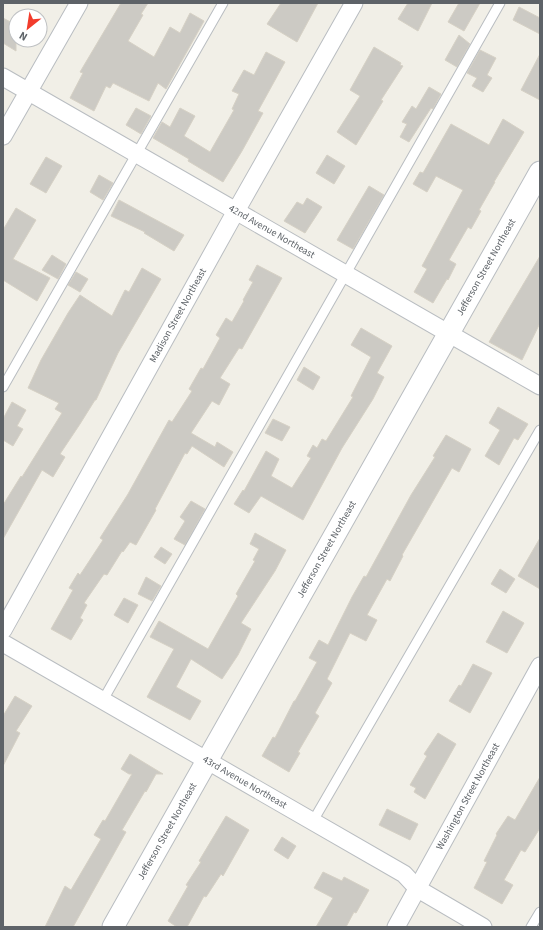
<svg xmlns="http://www.w3.org/2000/svg" width="543" height="930" font-family="'Source Sans 3',sans-serif">
<rect width="100%" height="100%" fill="#f1efe7"/>
<path fill="#cccac4" stroke="#d6d1c5" d="M121,3h27l-7,11 2,1 -15,26 26,16 16,-30 10,6 10,-20 14,8 -38,68 -8,-6 -9,18 -36,-18 -3,5 -4,-2 -12,25 -24,-13 13,-25 -3,-1z
M281,3h37l-21,39 -30,-18z
M408,3h24l-14,28 -20,-12z
M459,3h21l-16,28 -16,-9z
M519,7l21,11v16l-27,-14z
M3,18l13,7v26l-13,-8z
M459,35l11,9 -13,23 -12,-7z
M374,47l27,16 -1,2 3,1 -22,34 2,1 -27,44 -19,-13 23,-36 -10,-6z
M480,50l16,8 -9,17 5,3 -9,14 -11,-6 5,-8 -10,-5z
M266,52l19,10 -27,49 5,2 -21,38 -19,31 -35,-21 1,-2 -36,-21 9,-16 8,5 10,-19 15,8 -11,20 26,16 24,-42 -2,-1 7,-15 -7,-3 12,-21 10,5z
M540,54v46l-19,-10z
M429,87l12,7 -8,15 -2,-1 -22,34 -9,-5 7,-13 -5,-2 10,-16 4,3z
M136,108l15,8 -10,18 -15,-9z
M503,119l21,13 -30,50h1l-16,28 2,1 -10,18 -3,-2 -19,33 7,4 -8,16 -1,-1 -14,24 -19,-11 13,-23 -5,-3 41,-76 -27,-14 -9,16 -14,-8 7,-12 3,1 28,-49 38,21z
M327,155l18,11 -11,18 -18,-11z
M46,157l16,9 -16,27 -16,-9z
M99,175l14,8 -10,17 -13,-8z
M369,186l15,9 -31,54 -16,-9z
M307,198l15,9 -17,26 -21,-12 13,-19 6,3z
M119,200l65,35 -10,16 -30,-18 1,-1 -34,-16z
M16,208l20,12 -23,39 37,19 -13,23 -34,-21v-50z
M52,255l14,9 -8,15 -16,-9z
M540,256v67l-18,37 -33,-18z
M257,265l25,13 -40,71 -3,-1 -19,30 10,6 -11,21 -7,-4 -21,32 24,14 2,-5 16,10 -9,15 -32,-21 -5,8 -2,-1 -30,56 1,1 -20,35 -6,-3 -7,10 -1,-1 -15,24 -3,-1 -20,29 3,2 -7,13 3,2 -12,20 -20,-11 22,-39 -4,-2 9,-15 2,2 23,-35 -3,-2 28,-44 41,-74 3,2 20,-31 -3,-2 12,-21 2,1 17,-31 -4,-3 10,-17 6,4 12,-21 -1,-1 10,-18 -4,-2z
M142,268l19,11 -43,74 -22,47h-1l-15,24 -20,30 5,3 -12,20 -11,-7 -39,69v-34l18,-29 1,1 40,-64 -7,-4 4,-6 -31,-15 13,-28 27,-47 12,-18 32,21 13,-26 4,2z
M76,272l12,7 -8,13 -12,-7z
M361,328l31,18 -15,27 7,4 -11,22 -31,49 -39,72 -42,-24 -12,17 -15,-9 9,-14 1,1 22,-40 13,8 -8,17 21,12 19,-30 -4,-2 6,-11 4,3 5,-9 4,2 27,-44 -2,-1 20,-39 -20,-12z
M304,367l16,10 -7,13 -16,-10z
M12,402l14,8 -9,16 6,3 -10,17 -10,-6v-21z
M498,407l30,17 -10,16 -4,-2 -15,27 -14,-9 15,-26 -11,-7z
M273,419l17,8 -8,14 -17,-8z
M446,435l25,14 -12,23 -7,-4 -50,87 1,1 -13,25 -3,-2 -20,36 10,5 -11,21 -16,-8 -23,46 5,4 -17,30 4,3 -21,36 2,1 -11,19 -27,-16 11,-19 2,1 19,-37h1l22,-39 -8,-4 10,-18 9,5 24,-48 12,-21 2,1 45,-82 24,-38 -2,-1z
M191,501l14,8 -20,36 -11,-6 11,-18 -5,-4z
M255,533l31,17 -11,21 -34,52 10,6 -13,26 -16,24 -31,-20 -15,28 25,14 -11,19 -43,-23 27,-48 -24,-12 9,-16 49,28 30,-53 -2,-2 19,-33 -2,-1 6,-11 -9,-5z
M540,538v51l-22,-13z
M161,547l11,7 -7,10 -11,-7z
M500,569l15,10 -9,14 -15,-9z
M146,577l15,9 -9,15 -14,-7z
M124,598l14,7 -10,18 -14,-8z
M503,611l21,12 -17,30 -21,-11z
M473,664l19,9 -22,40 -21,-12 10,-16 2,1z
M15,696l17,10 -16,25 4,2 -17,33v-50z
M438,733l18,11 -31,55 -11,-7 2,-4 -6,-3 17,-29 -3,-2z
M130,754l33,20h-7l-10,18 -1,-1 -23,39 4,2 -53,95h-28l20,-41 6,4 30,-51 -7,-4 9,-15 2,1 27,-47h-3l-8,-5z
M540,777v51l-15,24 -4,-2 -17,30 9,5 -11,19 -28,-16 13,-26 -3,-1 13,-26 -1,-1 12,-18 7,4z
M387,809l31,15 -8,16 -31,-15z
M226,816l23,14 -26,46 -2,-2 -15,23 -2,-1 -17,31h-10l-9,-6 20,-35 -2,-1 15,-23 -2,-1z
M282,837l14,9 -8,13 -14,-9z
M323,872l19,9 2,-4 25,13 -13,23 -2,-1 -8,15h-30l17,-29 -19,-10z"/>
<g fill="none" stroke-linecap="round" stroke-linejoin="round">
<g stroke="#b9bdc1" stroke-width="11">
<path id="service" d="M3,387l220,-384
M103,700l397,-697
M313,821l227,-391
M531,927l9,-15"/>
</g>
<g stroke="#b9bdc1" stroke-width="19">
<g id="minor">
<path id="s1" d="M3,77l537,309"/>
<path d="M3,136l76,-133"/>
<path id="s2" d="M3,630l233,-419 118,-208"/>
<path id="s3" d="M3,643l401,231 14,15 65,38"/>
<path id="s4" d="M396,927l144,-261"/>
</g>
</g>
<g stroke="#b9bdc1" stroke-width="23">
<g id="tertiary">
<path id="s5" d="M113,927l427,-755"/>
</g>
</g>
<use href="#service" stroke="#fff" stroke-width="9"/>
<use href="#minor" stroke="#fff" stroke-width="17"/>
<use href="#tertiary" stroke="#fff" stroke-width="21"/>
</g>
<g text-anchor="middle" dominant-baseline="central" stroke-width="3" stroke-linejoin="round" paint-order="stroke">
<g font-size="10" fill="#5e6368" stroke="#fff">
<text stroke="none"><textPath href="#s1" startOffset="310">42nd Avenue Northeast</textPath></text>
<text stroke="none"><textPath href="#s5" startOffset="758">Jefferson Street Northeast</textPath></text>
<text stroke="none"><textPath href="#s2" startOffset="360">Madison Street Northeast</textPath></text>
<text stroke="none"><textPath href="#s5" startOffset="434">Jefferson Street Northeast</textPath></text>
<text stroke="none"><textPath href="#s3" startOffset="279">43rd Avenue Northeast</textPath></text>
<text stroke="none"><textPath href="#s4" startOffset="149">Washington Street Northeast</textPath></text>
<text stroke="none"><textPath href="#s5" startOffset="110">Jefferson Street Northeast</textPath></text>
</g>
</g>
<rect width="543" height="930" fill="none" stroke="#5e6368" stroke-width="8"/>
<g transform="translate(28 28) rotate(210)"><circle r="19" fill="#ffffff" stroke="#bfc1c3"/>
<path d="M0-3L7 15L0 10L-7 15Z" fill="#f23c2c"/>
<text y="-6" font-size="11" font-weight="bold" text-anchor="middle" fill="#5e6368">N</text>
</g>
</svg>
